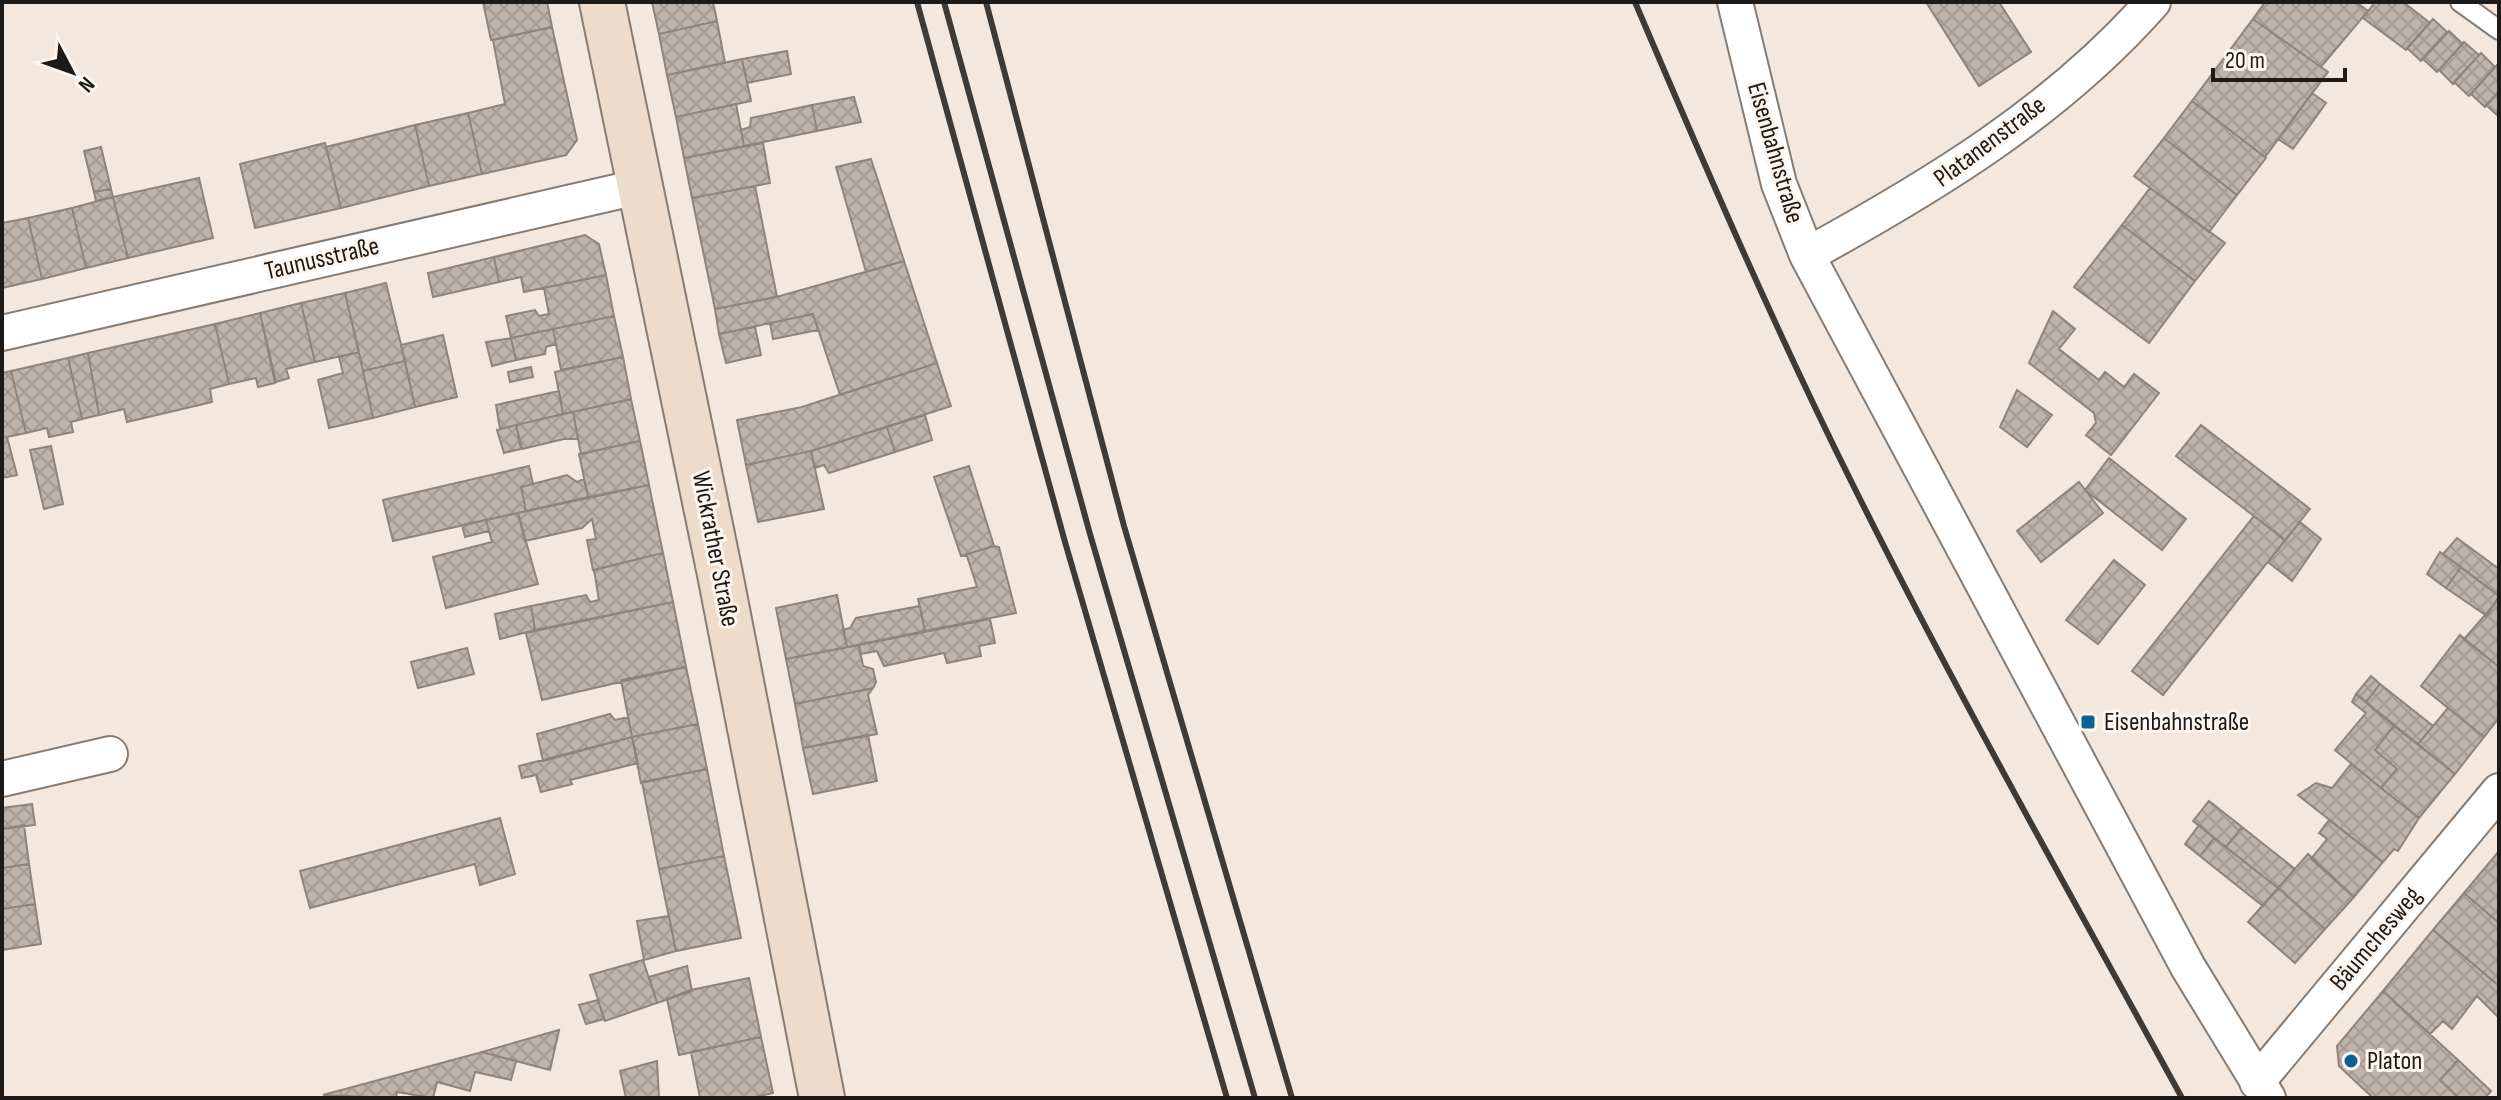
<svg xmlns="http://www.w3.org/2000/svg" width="2501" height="1100" font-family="'Sofia Sans Condensed',sans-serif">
<defs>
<pattern id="building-cross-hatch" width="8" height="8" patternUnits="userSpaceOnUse" patternTransform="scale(2)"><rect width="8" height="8" fill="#bfb4ab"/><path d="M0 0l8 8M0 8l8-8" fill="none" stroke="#a49a92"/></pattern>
</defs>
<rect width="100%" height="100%" fill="#f3e7de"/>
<path fill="url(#building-cross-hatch)" stroke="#8e847c" stroke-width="2" d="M483,2h64l5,25 -61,13z
M652,2h61l4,19 -58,13z
M1926,2h73l32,50 -52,34z
M2265,2h91l12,9 -47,56 -68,-48z
M2375,2h28l27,21 -24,27 -43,-32z
M2253,19l75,53 -63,85 -73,-56z
M2433,19l14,13 -26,29 -14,-13z
M717,21l8,42 -58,12 -8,-41z
M552,27l25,113 -11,15 -84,19 -14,-61 37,-9 -12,-64z
M2449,31l14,13 -26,28 -14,-13z
M2464,42l15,13 -26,29 -14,-14z
M787,51l4,23 -44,9 -5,-24z
M2481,53l14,14 -26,29 -15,-14z
M742,59l9,42 -75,16 -9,-42z
M2497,65l2,26 -14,16 -14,-13z
M2499,91v26l-13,-12z
M2312,93l14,10 -33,46 -15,-10z
M854,97l7,25 -44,9 -5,-26z
M2192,101l74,57 -29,37 -73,-57z
M736,104l8,42 -60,12 -8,-41z
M812,105l5,26 -73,15 -3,-16 9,-3 1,-9z
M468,113l14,61 -53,12 -14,-61z
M415,125l14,61 -88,22 -15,-61z
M2164,138l73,57 -28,37 -75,-56z
M325,143l16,65 -86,20 -15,-64z
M763,143l7,40 -78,15 -8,-40z
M101,147l10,42 -17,3 -10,-41z
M871,159l33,102 -38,11 -30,-105z
M199,178l14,60 -85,20 -15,-61z
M755,186l22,111 -62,12 -23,-111z
M2150,188l75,55 -30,38 -73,-56z
M111,189l2,8 -17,4 -2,-9z
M113,197l15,61 -42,10 -14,-60z
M72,208l14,60 -44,11 -14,-61z
M28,218l14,61 -40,9v-65z
M2122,225l73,56 -46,62 -75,-56z
M585,235l14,9 7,31 -82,17 -3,-15 -22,5 -5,-25z
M494,257l5,25 -66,15 -5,-24z
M904,261l33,102 -97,32 -27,-81 -94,20 -4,-25 65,-13z
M606,275l8,41 -103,22 -5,-22 29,-6 4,6 10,-2 -5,-26z
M386,283l19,78 -42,10 -18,-78z
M345,293l14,59 -44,10 -14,-59z
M301,303l14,59 -29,7 3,9 -13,4 -16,-69z
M2053,311l22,18 -16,20 40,31 6,-8 19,15 10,-13 25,19 -48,62 -25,-20 10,-12 -2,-10 -65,-50z
M260,313l15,70 -17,4 -2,-9 -27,6 -14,-60z
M813,314l5,16 -45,9 -3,-16z
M614,316l9,41 -62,13 -8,-41z
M215,324l14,60 -19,5 2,13 -85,20 -3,-13 -25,6 -11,-62z
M755,327l6,28 -35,8 -7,-29z
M553,329l3,15 -10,3 -1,7 -29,6 -5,-22z
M443,335l14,62 -42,10 -14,-62z
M511,338l5,22 -24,6 -6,-24z
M359,352l14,66 -44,10 -11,-48 25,-7 -4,-16z
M88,353l11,62 -17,4 -14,-61z
M623,357l8,42 -68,15 -8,-42z
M68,358l14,61 -11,3 2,10 -24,5 -2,-9 -21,5 -15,-62z
M405,361l10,46 -42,11 -10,-47z
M937,363l14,43 -140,45 -65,14 -9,-45 65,-13z
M531,367l2,10 -23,5 -2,-10z
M11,371l15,62 -19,4 10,38 -15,3v-105z
M2017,390l35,25 -25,32 -27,-20z
M559,391l4,23 -63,15 -4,-24z
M631,399l9,42 -59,13 -8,-42z
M573,412l5,27h-14l-42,10 -6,-24z
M925,415l7,25 -37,12 -8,-25z
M516,425l5,24 -17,4 -7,-23z
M2201,425l109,84 -25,31 -109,-84z
M887,427l8,25 -66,21 -5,-8 -9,3 -4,-17z
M640,441l9,44 -61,12 -9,-43z
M51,446l12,58 -19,5 -14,-59z
M811,451l13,58 -66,13 -12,-57z
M2109,458l77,61 -24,31 -77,-60z
M529,466l4,18 -12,3 5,24 -133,30 -10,-41z
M969,466l25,80 -33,10 -27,-79z
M567,475l10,7 7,-3 4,18 -62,14 -5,-24z
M2079,482l24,31 -62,49 -24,-31z
M649,485l14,68 -70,17 -6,-30 9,-1 -4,-20 -10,9 -57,13 -7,-28z
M518,513l20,71 -92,24 -13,-51 59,-15 -6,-22z
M2254,516l31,24 -122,155 -31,-24z
M486,520l3,11 -24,6 -3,-12z
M2300,522l21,17 -29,42 -24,-19z
M2457,538l42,31v27l-56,-42z
M994,546l5,1 17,66 -91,18 -7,-32 59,-12 -10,-31h-6z
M2440,552l21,15 -15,21 -19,-14z
M663,553l10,49 -138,28 -4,-24 55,-11 4,7 9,-2 -5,-30z
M2114,560l31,25 -47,59 -32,-24z
M2461,567l38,29 -12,20 -41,-28z
M837,595l10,52 -61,12 -10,-51z
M2499,599v68l-35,-28z
M673,602l13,65 -144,33 -16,-67z
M531,606l4,24 -35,9 -5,-25z
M920,606l5,25 -78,16 -4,-17 7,-2 6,-10z
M990,619l5,24 -16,3 2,10 -34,7 -3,-10 -60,13 -7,-15 -17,3 -1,-9z
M2460,635l39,32v51l-15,19 -63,-51z
M859,645l4,21 10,3 3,13 -3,6 -78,16 -9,-45z
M467,648l7,26 -56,14 -7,-26z
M686,667l12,57 -66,13 -11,-57z
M2371,676l9,8 -14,18 -10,-8z
M2380,684l53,42 -15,18 -52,-42z
M873,688l-5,7 9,39 -74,14 -8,-44z
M2356,694l38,32 -19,24 22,19 -16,19 -46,-38 31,-37 -14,-11z
M2448,708l36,29 -29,37 -37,-30z
M610,714l5,6 13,-3 4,20 -89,24 -6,-27z
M698,724l9,45 -66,14 -9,-46z
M2394,726l61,48 -36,44 -38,-30 16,-19 -22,-19z
M868,735l9,46 -64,13 -10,-46z
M632,737l6,26 -68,17 2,4 -31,8 -5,-17 -14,3 -3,-12z
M2351,764l68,54 -21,33 -4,-2 -11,13 -85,-67 18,-12 16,5z
M707,769l17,87 -65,13 -17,-87z
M2209,801l33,26 -16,20 -33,-26z
M32,804l3,21 -33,4v-21z
M500,818l15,56 -35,11 -5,-21 -165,44 -10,-37z
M2329,820l54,42 -29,35 -43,-38 16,-20 -8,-6z
M24,825l5,39 -27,4v-39z
M2199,825l15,13 -14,18 -15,-12z
M2242,827l53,42 -17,19 -52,-41z
M2214,838l64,50 -15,18 -63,-50z
M2499,851v72l-35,-30z
M2308,854l46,43 -29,32 -47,-41z
M724,856l17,82 -65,13 -17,-82z
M29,864l6,40 -33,5v-41z
M2278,888l47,41 -30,34 -47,-41z
M2464,893l35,30v63l-66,-56z
M35,904l6,40 -39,6v-41z
M669,916l7,35 -32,9 -7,-39z
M2433,930l66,56v32l-22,-22 -25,33 -9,-8 -13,13 -47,-43z
M643,960l14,43 -52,18 -15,-46z
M687,966l5,25 -35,12 -8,-26z
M749,978l12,59 -82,18 -12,-56 24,-9z
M2383,991l75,69 -18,20 19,18h-86l-34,-32 -2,-20z
M598,1000l6,19 -18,5 -7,-19z
M559,1030l-9,40 -68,-18z
M761,1037l12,56 -23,5h-50l-9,-46z
M482,1052l34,9 -5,19 -36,-8 -5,19 -33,-9 -4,16 -36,-6 -1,6 -73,-3z
M2458,1060l33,31 -6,7h-26l-19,-18z
M657,1061l2,37h-33l-6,-27z"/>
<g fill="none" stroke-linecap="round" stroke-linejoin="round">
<g stroke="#867c74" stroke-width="22">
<path id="lane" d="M2460,2l39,28"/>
</g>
<g stroke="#867c74" stroke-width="38">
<path id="street" d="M1735,2l44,182 28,71 381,712 80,131
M1807,255c126,-69 250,-144 346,-253
M2,333l640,-147
M2,779l108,-25
M2257,1082l242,-291"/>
</g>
<g stroke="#867c74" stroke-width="48">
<path id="secondary" d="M602,2l118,572 102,524"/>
</g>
<use href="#lane" stroke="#fff" stroke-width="18"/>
<use href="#street" stroke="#fff" stroke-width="34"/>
<use href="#secondary" stroke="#eddbcc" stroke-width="44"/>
<path stroke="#3f3a36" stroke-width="6" d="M917,2l148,540 162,556
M944,2l146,532 165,564
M986,2l138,524 168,572
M1635,2c69,162 139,325 218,483 103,207 218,410 329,613"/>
</g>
<g fill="#096293" stroke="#fef5ee" stroke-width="3">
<rect x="2080" y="714" width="16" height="16" rx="4"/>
<circle cx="2351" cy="1061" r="8"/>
</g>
<g text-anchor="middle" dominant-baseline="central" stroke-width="6" stroke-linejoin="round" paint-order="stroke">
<g font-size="26" fill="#1e1a17" stroke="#fef5ee">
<text transform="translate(1990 142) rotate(-37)">Platanenstraße</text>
<text transform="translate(1775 153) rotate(74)">Eisenbahnstraße</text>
<text transform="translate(322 259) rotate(-13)">Taunusstraße</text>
<text transform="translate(715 549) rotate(79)">Wickrather Straße</text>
<text transform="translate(2376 939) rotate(-50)">Bäumchesweg</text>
</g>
<g font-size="26" fill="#1e1a17" stroke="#fef5ee" text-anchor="start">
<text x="2104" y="722">Eisenbahnstraße</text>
<text x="2367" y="1061">Platon</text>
</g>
</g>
<rect width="2501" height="1100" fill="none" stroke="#1e1a17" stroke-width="8"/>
<g transform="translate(72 72) rotate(131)" stroke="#fef5ee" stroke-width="6" paint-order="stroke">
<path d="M0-6L14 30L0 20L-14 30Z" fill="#1e1a17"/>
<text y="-12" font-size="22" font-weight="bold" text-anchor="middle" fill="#1e1a17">N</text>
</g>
<path d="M2213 68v12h132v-12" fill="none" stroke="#1e1a17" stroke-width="4"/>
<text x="2225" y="68" font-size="24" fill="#1e1a17" stroke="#fef5ee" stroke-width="6" paint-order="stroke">20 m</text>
</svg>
